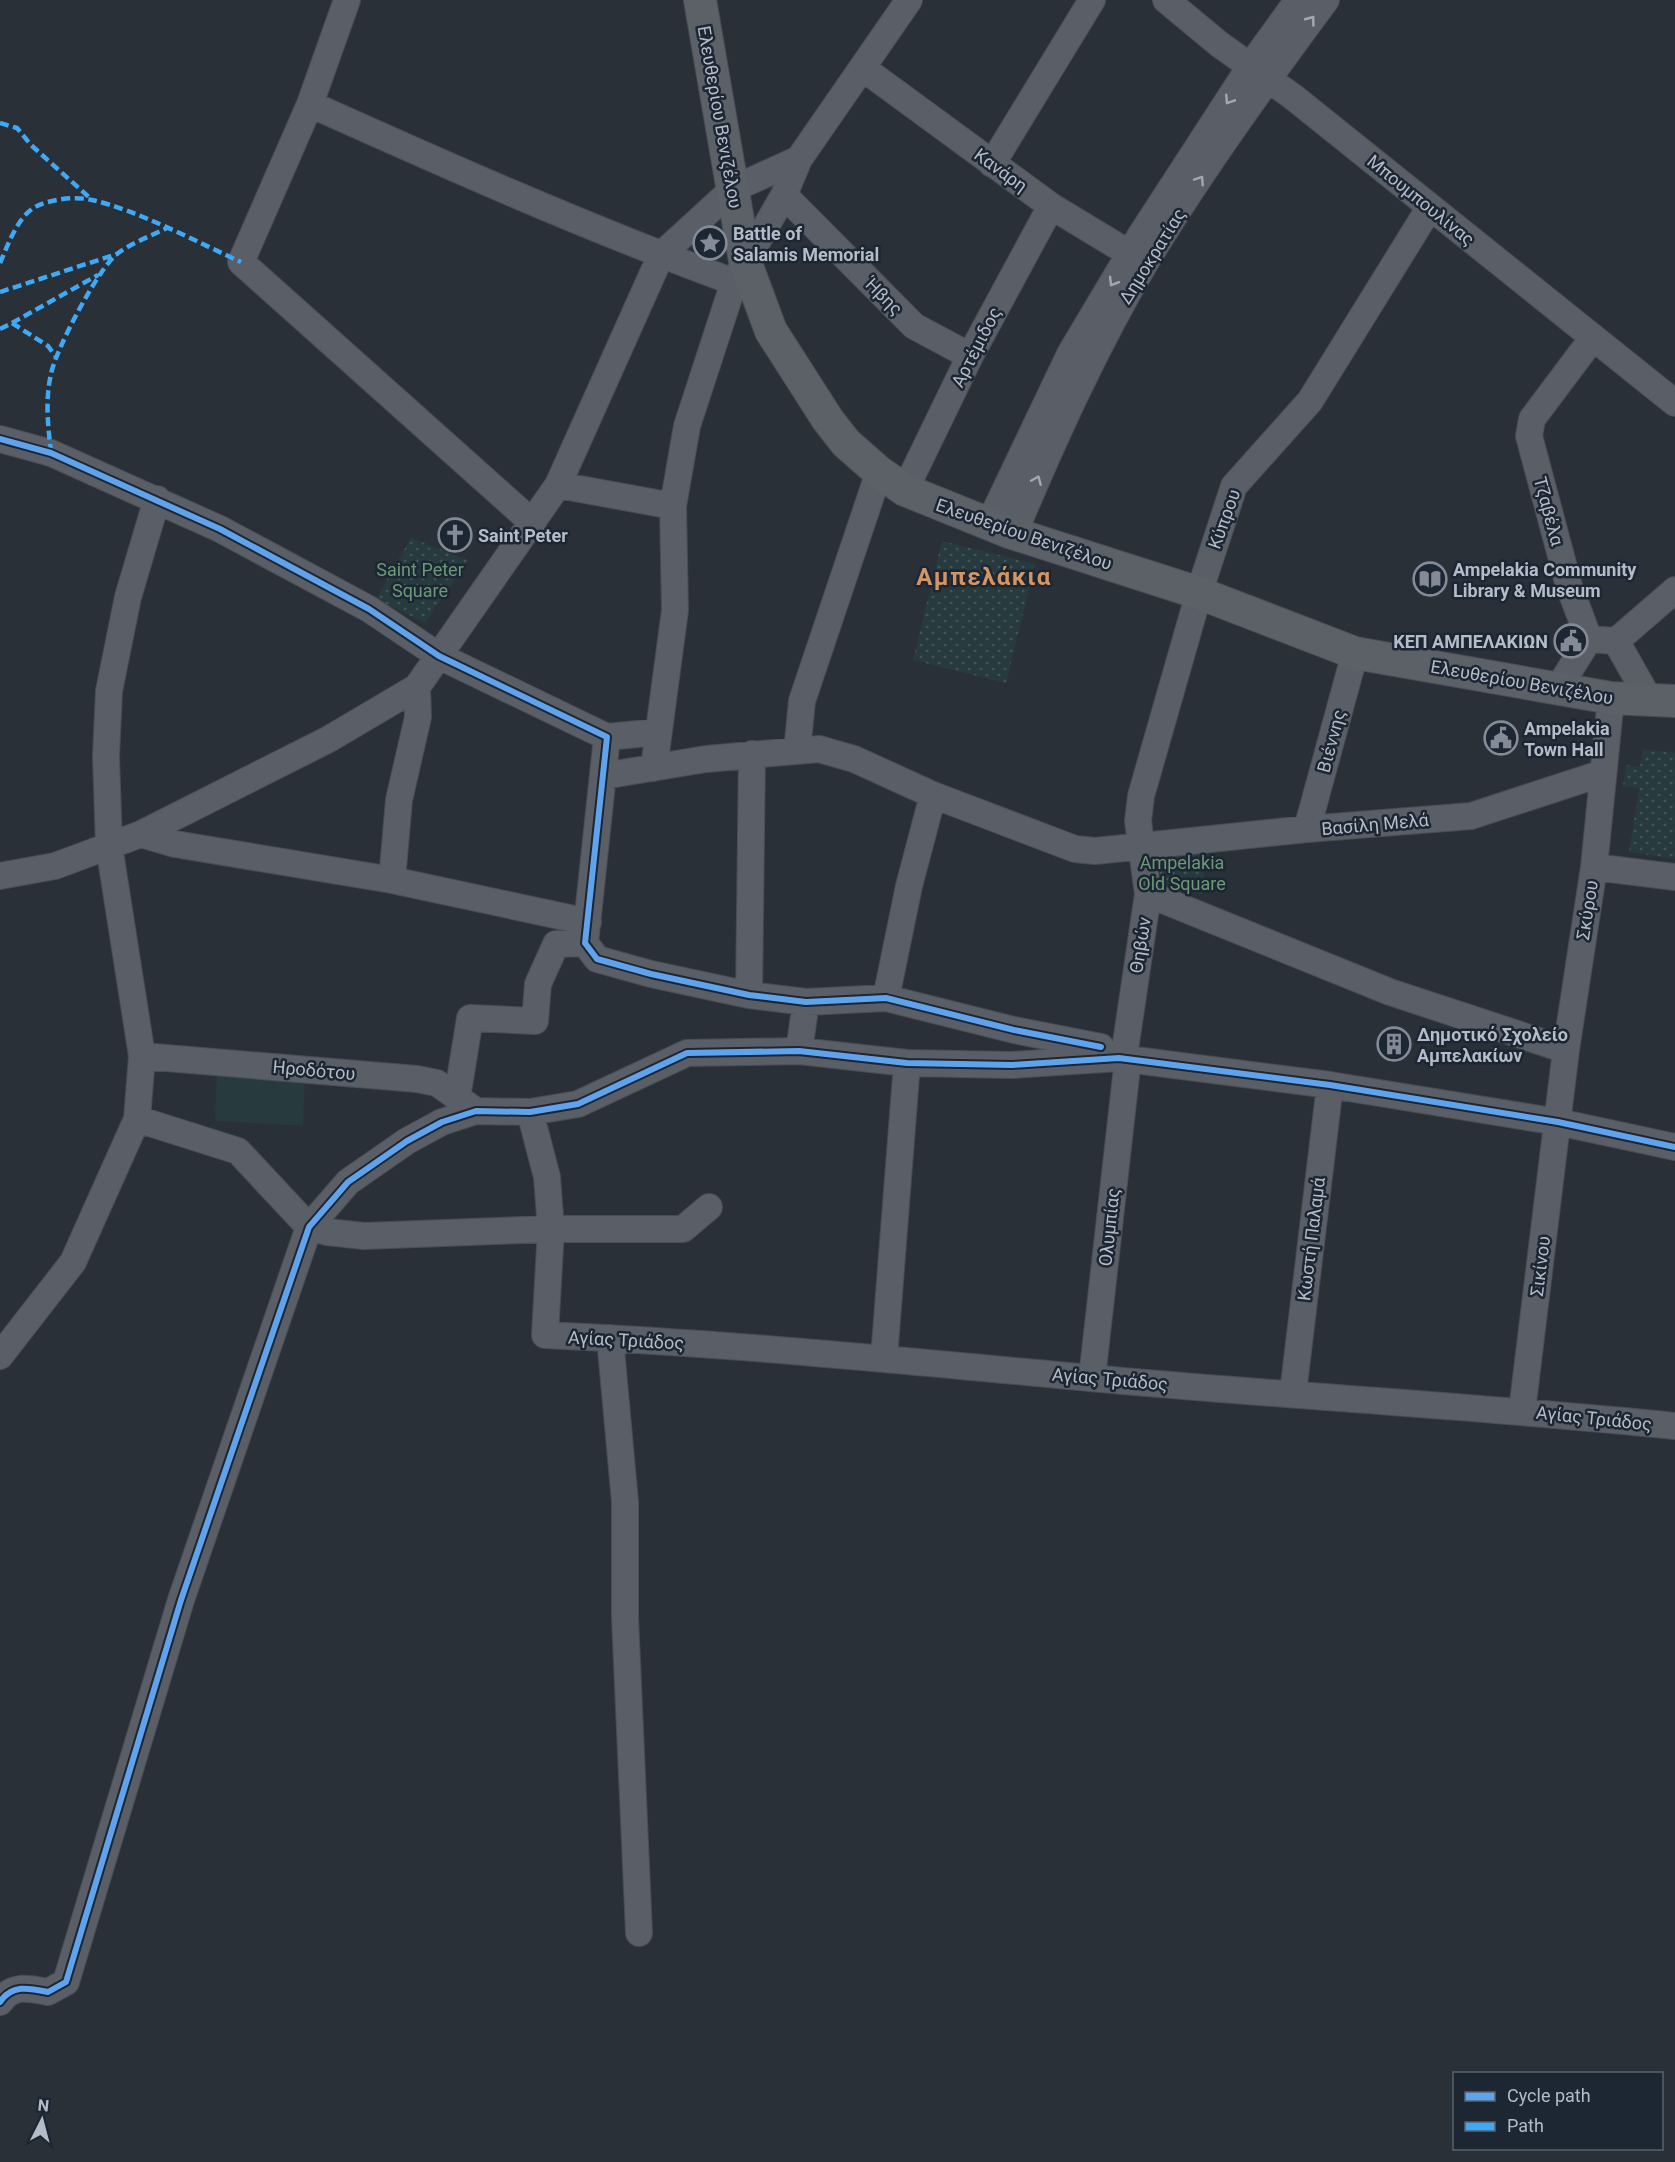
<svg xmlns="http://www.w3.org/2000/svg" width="1675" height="2162" font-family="Roboto,sans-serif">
<defs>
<pattern id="grass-dots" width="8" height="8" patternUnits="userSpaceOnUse" patternTransform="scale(1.5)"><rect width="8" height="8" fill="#273a3e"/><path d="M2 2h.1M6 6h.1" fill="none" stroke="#445559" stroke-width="1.8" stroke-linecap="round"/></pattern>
</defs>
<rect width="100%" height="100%" fill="#2a3038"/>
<path fill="url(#grass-dots)" d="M411,538l57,22 -43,63 -49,-24z
M942,541l93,23 -29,119 -93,-23z
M1643,749l32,4v106l-46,-7 10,-63 -16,-3 3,-21 14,2z
M1162,851l44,5 -4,38 -44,-5z"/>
<path fill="#273a3e" d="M217,1069l88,5 -2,52 -88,-5z"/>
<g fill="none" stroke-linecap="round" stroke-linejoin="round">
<g stroke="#484c53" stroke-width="28">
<path id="minor" d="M347,0l-37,104 -69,158 292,261
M1166,0l53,44 73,52 383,307
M864,69l187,137 94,57
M310,104c140,63 280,125 424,178l50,-87 15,-36
M992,164l100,-164
M784,195l130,131 56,30
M1592,339l-60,80 -3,17 40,150 20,53 27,2 34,60
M0,439l51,14 169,76 149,80 70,47 168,81 -22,206 12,16 54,15 98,21 57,7 80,-4 128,32 87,17
M558,485l115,21
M905,490l65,-134 81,-150
M989,524l81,-170 72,-121 109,-168 47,-65
M1014,533c39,-92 80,-184 131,-270 55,-91 118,-178 181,-263
M1616,641l59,-51
M1557,690l32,-51
M607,737l51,-5
M797,751l5,-50 77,-229
M654,768l21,-158 -2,-104 14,-80 47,-144
M603,776l103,-17 113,-10 35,10 79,36 142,54 20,2 212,-22 164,-13 132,-43
M1307,829l48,-176
M141,834l34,10 217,36 196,42
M1594,867l81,10
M0,876l55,-10 86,-32 188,-95 88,-52 141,-202 103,-230 72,-66 66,-30 110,-159
M392,880l7,-80 19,-83 -1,-30
M1148,894l242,98 176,58
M749,995l3,-241
M886,998l23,-112 24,-91
M1126,1043l22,-149 -10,-73 3,-25 58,-203 35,-107 76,-85 120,-194
M799,1051l7,-49
M142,1056l275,23 20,4 39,28
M457,1098l13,-80 65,3 3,-37 18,-40 29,-1
M530,1112l17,65 4,52 -6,106c182,8 363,26 545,43 195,18 390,28 585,48
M137,1119l101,32 71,76 18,5 37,4 187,-7h132l26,-22
M610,1338l15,164v115l14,316
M0,1356l73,-94 64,-143 5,-63 -33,-210 -3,-90 3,-65 19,-94 29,-98
M884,1358l23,-295
M1092,1378l34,-302
M1293,1393l37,-308
M1522,1411l44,-361 28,-183 17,-169
M0,2002c12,-18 29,-14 48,-10l18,-10 115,-382 128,-373 39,-45 59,-41 35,-19 34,-11 54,1 48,-8 109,-51 112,-2 108,12 105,2 107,-7 211,27 228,37 117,25"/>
</g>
<g stroke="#484c55" stroke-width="34">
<path id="major" d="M700,0l45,261 26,70 57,89 18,23 33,29 26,18 104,42 190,61 156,60 256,45 64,3"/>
</g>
<use href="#minor" stroke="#5a5e66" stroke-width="26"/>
<use href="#major" stroke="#5c6168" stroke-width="32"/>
<path stroke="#3fa9f5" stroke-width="4.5" stroke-dasharray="9 4.5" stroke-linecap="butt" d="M0,123l17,5 14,17 60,54
M0,263c8,-18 18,-48 37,-57 15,-7 39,-10 55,-6 45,10 105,42 149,62
M0,292l117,-38
M12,323l86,-48
M0,329l12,-6 36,23 8,11
M51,453c-3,-27 -6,-53 0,-79 4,-23 48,-107 66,-120 14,-11 34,-18 50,-26"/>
<g stroke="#1d2633" stroke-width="10">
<path id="cycleway" d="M0,439l51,14 169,76 149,80 70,47 168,81 -22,206 12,16 54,15 98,21 57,7 80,-4 128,32 87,17
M0,2002c12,-18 29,-14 48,-10l18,-10 115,-382 128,-373 39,-45 59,-41 35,-19 34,-11 54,1 48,-8 109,-51 112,-2 108,12 105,2 107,-7 211,27 228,37 117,25"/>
</g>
<use href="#cycleway" stroke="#60a3ed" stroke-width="6"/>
</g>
<defs><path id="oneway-chevron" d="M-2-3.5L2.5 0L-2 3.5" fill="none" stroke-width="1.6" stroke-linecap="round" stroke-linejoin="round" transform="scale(1.5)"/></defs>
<g stroke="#a2a9b5">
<use href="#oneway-chevron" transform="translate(1311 20) rotate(-53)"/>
<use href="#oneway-chevron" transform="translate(1229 100) rotate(123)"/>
<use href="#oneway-chevron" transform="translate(1200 180) rotate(-56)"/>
<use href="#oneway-chevron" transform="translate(1113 282) rotate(121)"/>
<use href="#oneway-chevron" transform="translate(1037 480) rotate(-67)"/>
</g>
<defs>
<g id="sight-ring" transform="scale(1.725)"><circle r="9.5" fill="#1d2633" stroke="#848b96" stroke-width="1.5"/><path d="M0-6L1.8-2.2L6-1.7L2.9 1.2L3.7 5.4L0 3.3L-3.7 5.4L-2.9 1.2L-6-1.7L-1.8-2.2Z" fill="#848b96"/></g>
<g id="church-ring" transform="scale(1.725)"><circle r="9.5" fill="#1d2633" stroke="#848b96" stroke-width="1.5"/><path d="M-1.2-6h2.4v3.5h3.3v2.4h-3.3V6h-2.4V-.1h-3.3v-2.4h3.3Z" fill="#848b96"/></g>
<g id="library-ring" transform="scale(1.725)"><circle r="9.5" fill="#1d2633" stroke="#848b96" stroke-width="1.5"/><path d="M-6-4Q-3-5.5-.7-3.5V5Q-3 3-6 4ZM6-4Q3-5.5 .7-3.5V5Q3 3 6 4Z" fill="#848b96"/></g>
<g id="civic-ring" transform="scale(1.725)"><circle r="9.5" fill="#1d2633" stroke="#848b96" stroke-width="1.5"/><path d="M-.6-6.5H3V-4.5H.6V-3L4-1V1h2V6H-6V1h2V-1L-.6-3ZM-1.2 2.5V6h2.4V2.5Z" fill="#848b96"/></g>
<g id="building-ring" transform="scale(1.725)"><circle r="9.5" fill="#1d2633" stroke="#848b96" stroke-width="1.5"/><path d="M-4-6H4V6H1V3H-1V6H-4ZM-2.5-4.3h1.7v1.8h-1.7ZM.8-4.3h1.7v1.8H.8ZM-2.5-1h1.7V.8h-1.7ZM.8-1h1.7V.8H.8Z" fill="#848b96"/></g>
</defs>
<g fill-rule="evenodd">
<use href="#sight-ring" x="710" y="243"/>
<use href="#church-ring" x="455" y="535"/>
<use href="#library-ring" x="1430" y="579"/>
<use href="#civic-ring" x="1571" y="641"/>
<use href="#civic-ring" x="1501" y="738"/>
<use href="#building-ring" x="1394" y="1044"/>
</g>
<g text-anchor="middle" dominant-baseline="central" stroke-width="5" stroke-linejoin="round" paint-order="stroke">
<g font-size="18" fill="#b4bcc9" stroke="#1d2633">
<text transform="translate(720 117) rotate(80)">Ελευθερίου Βενιζέλου</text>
<text transform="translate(1001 170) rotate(36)">Κανάρη</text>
<text transform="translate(1421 200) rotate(39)">Μπουμπουλίνας</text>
<text transform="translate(1152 256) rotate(-58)">Δημοκρατίας</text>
<text transform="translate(884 296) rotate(45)">Ήβης</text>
<text transform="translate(976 347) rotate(-63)">Αρτέμιδος</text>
<text transform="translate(1549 511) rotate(75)">Τζαβέλα</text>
<text transform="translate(1224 519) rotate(-70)">Κύπρου</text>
<text transform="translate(1024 534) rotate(19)">Ελευθερίου Βενιζέλου</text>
<text transform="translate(1522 682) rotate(10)">Ελευθερίου Βενιζέλου</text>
<text transform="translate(1331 741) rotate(-75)">Βιέννης</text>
<text transform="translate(1375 824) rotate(-5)">Βασίλη Μελά</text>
<text transform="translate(1587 910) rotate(-81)">Σκύρου</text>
<text transform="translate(1140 945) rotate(-81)">Θηβών</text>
<text transform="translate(314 1070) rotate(5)">Ηροδότου</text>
<text transform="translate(1109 1227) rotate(-84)">Ολυμπίας</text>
<text transform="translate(1311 1239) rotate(-83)">Κωστή Παλαμά</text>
<text transform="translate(1540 1266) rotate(-83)">Σικίνου</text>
<text transform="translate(626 1340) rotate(3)">Αγίας Τριάδος</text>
<text transform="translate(1110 1379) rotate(5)">Αγίας Τριάδος</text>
<text transform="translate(1594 1418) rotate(6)">Αγίας Τριάδος</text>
</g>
<g font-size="18" font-weight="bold" fill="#b4bcc9" stroke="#1d2633" text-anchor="start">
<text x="733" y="233">Battle of<tspan x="733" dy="21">Salamis Memorial</tspan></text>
<text x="478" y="535">Saint Peter</text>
<text x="1453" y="569">Ampelakia Community<tspan x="1453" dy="21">Library &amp; Museum</tspan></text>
<text x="1548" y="641" text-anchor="end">ΚΕΠ ΑΜΠΕΛΑΚΙΩΝ</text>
<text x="1524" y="728">Ampelakia<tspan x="1524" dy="21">Town Hall</tspan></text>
<text x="1417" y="1034">Δημοτικό Σχολείο<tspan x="1417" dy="21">Αμπελακίων</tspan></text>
</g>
<g font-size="18" fill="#6b9a76" stroke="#1d2633">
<text x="420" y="569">Saint Peter<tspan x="420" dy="21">Square</tspan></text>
<text x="1182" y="862">Ampelakia<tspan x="1182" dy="21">Old Square</tspan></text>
</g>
<g font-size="24" font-weight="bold" letter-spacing="1.5" fill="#d59563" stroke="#1d2633">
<text x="984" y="577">Αμπελάκια</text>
</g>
</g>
<rect x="1453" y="2072" width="210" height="78" fill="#1d2633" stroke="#59626f" stroke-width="1.5"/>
<rect x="1465" y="2092" width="30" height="9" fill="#60a3ed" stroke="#59626f" stroke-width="1.5"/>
<text x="1507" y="2102" font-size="18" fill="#b4bcc9">Cycle path</text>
<rect x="1465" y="2122" width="30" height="9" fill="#3fa9f5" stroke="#59626f" stroke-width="1.5"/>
<text x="1507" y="2132" font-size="18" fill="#b4bcc9">Path</text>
<g transform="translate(42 2120) rotate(6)" stroke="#1d2633" stroke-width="4.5" paint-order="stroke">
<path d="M0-4.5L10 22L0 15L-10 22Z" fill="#b4bcc9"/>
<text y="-9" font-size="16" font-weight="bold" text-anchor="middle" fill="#b4bcc9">N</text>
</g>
</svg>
